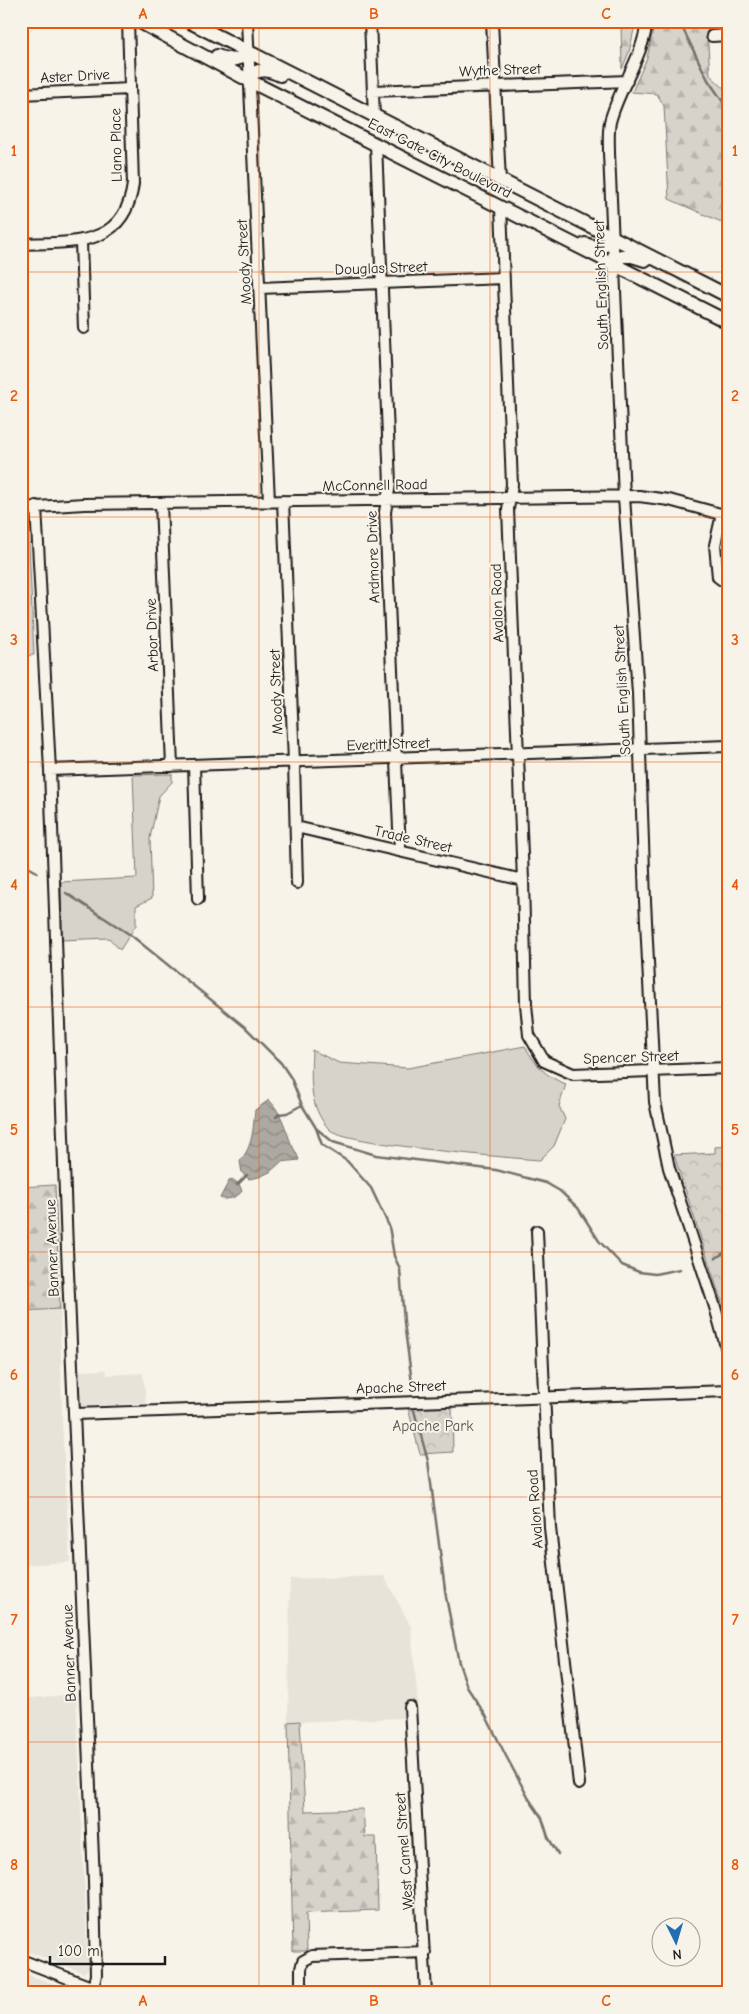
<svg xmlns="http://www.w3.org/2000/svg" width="749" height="2014" font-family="'Comic Neue',sans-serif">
<defs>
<pattern id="forest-firs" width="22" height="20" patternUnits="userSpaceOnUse" patternTransform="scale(1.25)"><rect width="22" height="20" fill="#d7d3cb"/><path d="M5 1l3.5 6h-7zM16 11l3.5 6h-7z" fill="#b8b5ae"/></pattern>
<pattern id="park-crowns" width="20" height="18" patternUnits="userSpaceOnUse" patternTransform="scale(1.25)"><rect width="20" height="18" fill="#d7d3cb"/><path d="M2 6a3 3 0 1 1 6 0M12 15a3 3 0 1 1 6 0" fill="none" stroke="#b8b5ae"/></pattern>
<pattern id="water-waves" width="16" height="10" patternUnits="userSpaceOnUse" patternTransform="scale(1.25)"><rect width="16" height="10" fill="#aca9a2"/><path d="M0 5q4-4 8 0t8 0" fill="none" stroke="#8b8983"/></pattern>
</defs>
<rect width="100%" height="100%" fill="#f7f3e8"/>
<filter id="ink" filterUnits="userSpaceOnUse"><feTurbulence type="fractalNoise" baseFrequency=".02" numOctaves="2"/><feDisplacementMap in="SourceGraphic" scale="10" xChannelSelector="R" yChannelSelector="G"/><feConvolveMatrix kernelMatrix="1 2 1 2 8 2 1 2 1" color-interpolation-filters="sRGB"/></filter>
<g filter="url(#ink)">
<path fill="#e6e3d9" d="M60,1309l2,113 8,140 -49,3v-254z
M106,1370l1,5 36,-2 3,30 -63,3 -3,-2 -2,-33z
M384,1576l27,51 7,77 -14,1v13l-116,4 2,-143z
M76,1694l12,274 -4,5 -63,-24v-250z
M21,1972l5,2 54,19h-59z"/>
<path fill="#d7d3cb" stroke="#7a7874" d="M21,515l7,6 6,134 -13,1z
M172,774v8l-13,14 -9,42 2,60 -16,8v19l-16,25 -11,-12 -47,2 -1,-58 76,-4 -4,-103z
M525,1046c10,19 21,31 41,38l-7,22 6,13 -11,27 -14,14c-30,-2 -198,-16 -211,-31 -21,-23 -18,-51 -17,-79l27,13 69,5z"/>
<path fill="url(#forest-firs)" stroke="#7a7874" d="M621,21h15l-7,31 -7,17z
M655,21h63v8l-11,2 3,44 18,17v133l-59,-26 -5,-93 -7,-12 -25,-2 15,-34z
M55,1185l5,124 -39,2v-124z
M300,1721l5,90 58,-2 2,28h11l2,73 -72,3 1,38h-14l-5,-229z"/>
<path fill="url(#park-crowns)" stroke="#7a7874" d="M728,1146v176l-54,-167 41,-2v-6z
M452,1406l1,46 -33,2 -12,-46z"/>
<path fill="url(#water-waves)" stroke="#72716c" d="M269,1100c11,11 15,24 20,38 2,8 8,14 10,22l-18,2 -11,10 -11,5 -10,2 -7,-6 -2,-12c13,-15 13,-32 15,-51z
M232,1179l7,5 3,7c-4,6 -15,10 -22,7l9,-17z"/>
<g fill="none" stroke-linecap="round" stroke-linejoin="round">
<path stroke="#72716c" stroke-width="2.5" d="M679,21l29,59 20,29
M21,863l16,9
M66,893l66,43 114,92 35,35 10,15 11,27 14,23 6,17 25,16 24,27 18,38 5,30 6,13 4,53 8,61
M276,1117l3,-3 8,-1 15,-8
M317,1129l16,13 43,13 120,15 50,13 14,8 18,17 21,33 23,24 17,7 16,2 25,-5
M237,1185l10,-10
M716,1258l12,-8
M413,1407l15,54 18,136 13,66 8,24 19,29 20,40 23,43 13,19 6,19 10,17"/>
<g stroke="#1c1c1c" stroke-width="14">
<path id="minor" d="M247,21l22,480
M370,21l4,96
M492,21l8,160
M647,21c-4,37 -28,66 -37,101 -2,10 -1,21 -1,31l15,344 14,196 7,208 10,201 14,66 46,139 13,47
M712,36l16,-1
M373,91l254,-10
M21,94l109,-5
M376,144l14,340 -5,28 15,339
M501,207l11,278 -4,24 15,371 3,124 3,31 15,26 29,13 155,-6
M81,242l3,86
M21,244c51,-2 104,4 112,-60l-5,-163
M260,288l243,-10
M283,501l11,261 3,121
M161,503l11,263
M36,506l14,264 17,479 27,632 2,94 -3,13
M21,508l63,-4 555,-8 30,4 59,16
M722,514l-7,31 3,32 4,3h6
M194,765l4,134
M50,770l678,-24
M296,827l227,53
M537,1231l13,297 29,256
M75,1414l653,-23
M410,1707l16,286
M21,1960l86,33
M301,1993v-24l2,-8 9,-5 113,-4"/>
</g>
<g stroke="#1c1c1c" stroke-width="16">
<path id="major" d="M138,21l112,60 478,241
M188,21l540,275
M217,56c14,5 20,6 31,-4
M250,81l3,-8c10,-5 18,-2 27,2
M585,244c10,4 21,4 29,-5
M615,265l6,-9h11l13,4"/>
</g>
<use href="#minor" stroke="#f7f3e8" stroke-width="10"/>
<use href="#major" stroke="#f7f3e8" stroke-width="12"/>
<path stroke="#1c1c1c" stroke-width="2.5" d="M709,1993l19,-9"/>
</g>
</g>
<path fill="none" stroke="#e8590c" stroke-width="1" stroke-opacity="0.55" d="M259,21v1972M490,21v1972M21,272h707M21,517h707M21,762h707M21,1007h707M21,1252h707M21,1497h707M21,1742h707"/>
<g text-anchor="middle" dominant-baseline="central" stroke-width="4" stroke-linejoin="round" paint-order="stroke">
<g font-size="15" fill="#1c1c1c" stroke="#f7f3e8">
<text transform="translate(500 70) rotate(-2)">Wythe Street</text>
<text transform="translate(75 76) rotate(-3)">Aster Drive</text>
<text transform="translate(116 145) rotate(-91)">Llano Place</text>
<text transform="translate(440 158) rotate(27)">East Gate City Boulevard</text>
<text transform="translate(244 262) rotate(-93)">Moody Street</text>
<text transform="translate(381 268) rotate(-2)">Douglas Street</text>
<text transform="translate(601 285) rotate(-92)">South English Street</text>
<text transform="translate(375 485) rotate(-1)">McConnell Road</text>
<text transform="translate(373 557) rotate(-92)">Ardmore Drive</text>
<text transform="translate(497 603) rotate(-92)">Avalon Road</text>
<text transform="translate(152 635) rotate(-92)">Arbor Drive</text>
<text transform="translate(622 690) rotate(-93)">South English Street</text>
<text transform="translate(276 692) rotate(-92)">Moody Street</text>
<text transform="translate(388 744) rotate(-2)">Everitt Street</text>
<text transform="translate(413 839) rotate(13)">Trade Street</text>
<text transform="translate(631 1057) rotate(-2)">Spencer Street</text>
<text transform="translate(52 1248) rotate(-92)">Banner Avenue</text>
<text transform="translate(401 1387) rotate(-2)">Apache Street</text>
<text transform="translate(535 1509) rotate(-94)">Avalon Road</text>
<text transform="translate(69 1653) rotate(-92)">Banner Avenue</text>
<text transform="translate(404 1851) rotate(-94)">West Camel Street</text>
</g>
<g font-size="15" fill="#545351" stroke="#f7f3e8">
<text x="433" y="1426">Apache Park</text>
</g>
</g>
<rect width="749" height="2014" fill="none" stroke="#f7f3e8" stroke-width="55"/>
<g transform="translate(676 1942) rotate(175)"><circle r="24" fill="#f7f3e8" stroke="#9f9d96"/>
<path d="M0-4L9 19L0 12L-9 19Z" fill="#1f6fb2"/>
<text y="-8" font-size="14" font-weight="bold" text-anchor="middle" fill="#1c1c1c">N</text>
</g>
<path d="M50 1956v8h115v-8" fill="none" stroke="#1c1c1c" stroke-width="2.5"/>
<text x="58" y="1956" font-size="15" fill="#1c1c1c" stroke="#f7f3e8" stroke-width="4" paint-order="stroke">100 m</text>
<rect x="28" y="28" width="694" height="1958" fill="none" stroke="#e8590c" stroke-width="2"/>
<g font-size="16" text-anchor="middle" font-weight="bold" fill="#e8590c">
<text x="143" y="19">A</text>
<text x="374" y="19">B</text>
<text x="606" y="19">C</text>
<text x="14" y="156">1</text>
<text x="735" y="156">1</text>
<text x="14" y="401">2</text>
<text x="735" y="401">2</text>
<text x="14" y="645">3</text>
<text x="735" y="645">3</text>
<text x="14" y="890">4</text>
<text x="735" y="890">4</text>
<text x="14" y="1135">5</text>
<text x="735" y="1135">5</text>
<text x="14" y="1380">6</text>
<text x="735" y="1380">6</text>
<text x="14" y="1625">7</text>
<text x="735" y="1625">7</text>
<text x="14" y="1870">8</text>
<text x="735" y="1870">8</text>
<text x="143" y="2006">A</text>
<text x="374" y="2006">B</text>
<text x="606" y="2006">C</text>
</g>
</svg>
